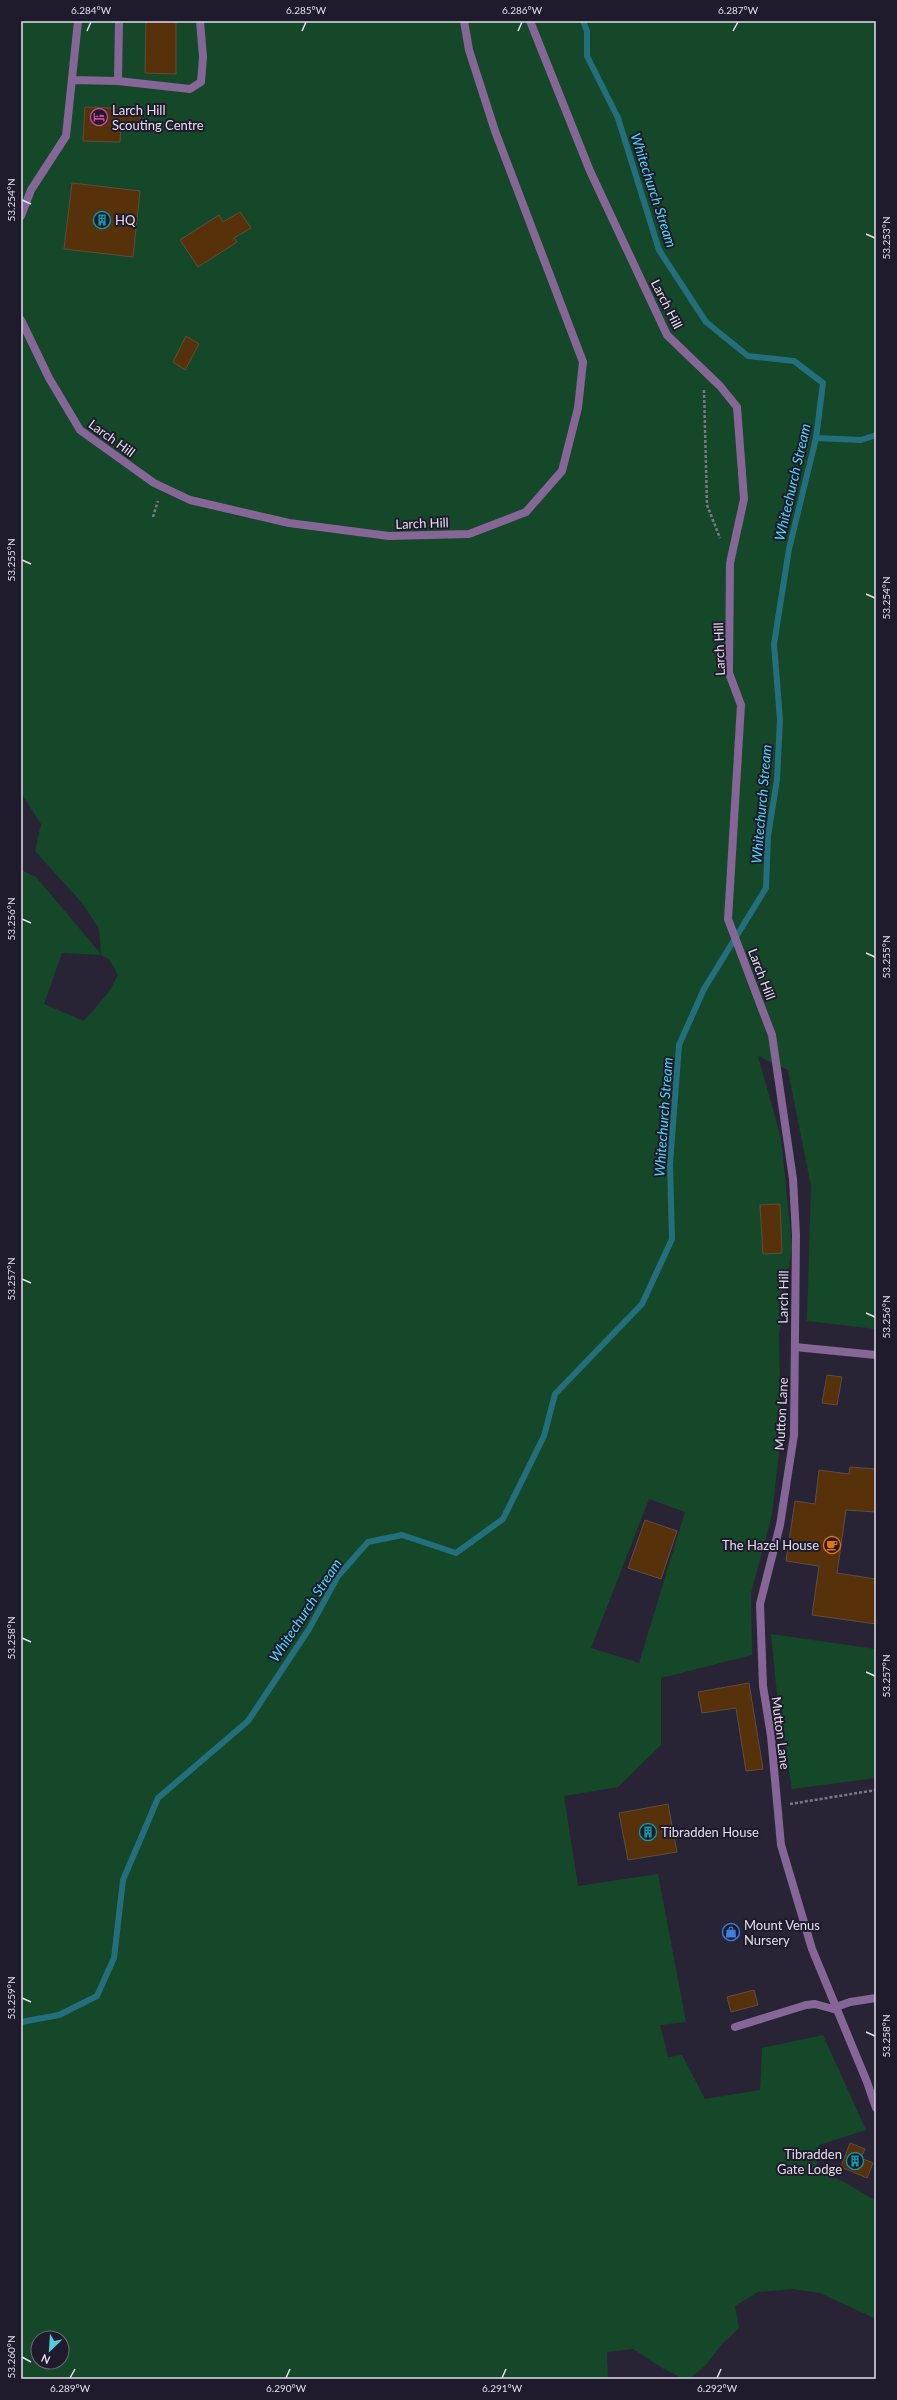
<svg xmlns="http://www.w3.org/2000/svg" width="897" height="2400" font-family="Lato,sans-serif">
<rect width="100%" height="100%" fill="#282436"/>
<path fill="#154828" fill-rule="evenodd" d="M21,21h855v1308l-69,-8 4,-135 -23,-115 4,1 -34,-16 23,82 11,108 -13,89 2,100 -9,80 -21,78 1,62 -91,23v67l-43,42 -54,9 14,90 80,-12 28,148 -26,3 8,32 14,-2 23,44 55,-9 2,-42 61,-13 43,95 -47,15 -3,24 30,14 30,18v118l-56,-26 -27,-4 -35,3 -23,14 4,22 -18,17 -15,20 -17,14h-5l-20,-10 -31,-20 -26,3 1,27h-587v-1509l15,7 65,77 -2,-25 -16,-25 -48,-53 6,-27 -20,-31zM62,953l39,2 8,4 9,16 -9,17 -25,29 -40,-17zM649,1499l36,13 -46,151 -48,-15zM38,2338h24v24h-24z
M771,1634l105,15v129l-84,11 -14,-85z"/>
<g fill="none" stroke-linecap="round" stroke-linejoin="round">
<path stroke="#246f7d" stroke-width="6" d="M816,438l45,2 15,-5
M21,2022l38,-7 38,-19 17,-38 9,-78 35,-82 90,-77 61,-92 29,-53 30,-34 34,-7 54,18 47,-34 41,-83 11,-42 87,-90 30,-65 -2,-75 9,-119 25,-56 62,-101 2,-52 9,-56 3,-60 -6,-76 15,-95 27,-111 7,-55 -29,-22 -46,-5 -42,-34 -47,-72 -41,-132 -31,-62v-25l-4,-10"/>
</g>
<path fill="#57310a" stroke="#5f4d3e" d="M146,21h30v53l-31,-1z
M85,107l55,2v16l-19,-1 -1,18 -37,-1z
M72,183l68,8 -7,66 -69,-8z
M240,212l11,16 -17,10 3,4 -39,25 -18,-27 39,-25 4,7z
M186,336l13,8 -14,26 -12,-8z
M780,1204l2,49 -19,1 -3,-49z
M827,1375l15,2 -5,28 -15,-2z
M850,1467l26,2v43l-30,-2 -9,63 39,6v45l-64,-9 7,-49 -33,-5 9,-60 20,3 4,-34 30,4z
M645,1520l32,11 -16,48 -33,-11z
M749,1683l14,86 -17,2 -10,-63 -34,5 -4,-21z
M668,1804l9,48 -49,8 -9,-47z
M754,1990l4,15 -27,7 -4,-15z
M850,2143l15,6 -4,9 12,5 -6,15 -26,-11z"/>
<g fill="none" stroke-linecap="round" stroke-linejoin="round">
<path stroke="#7b7787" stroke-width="2.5" stroke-dasharray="3 2" stroke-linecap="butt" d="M704,390l3,115 13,33
M153,517l5,-16
M790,1804l86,-14"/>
<path stroke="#856697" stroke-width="8" d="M530,21l60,150 77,164 53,51 17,21 7,92 -14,64 -1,110 12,32 -13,214 34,90
M73,80l45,1 1,-60
M118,81l72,8 11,-7 2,-25 -3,-36
M21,216l10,-26 35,-54 12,-115
M21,320l28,58 31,52 74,53 36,17 99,23 100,13 80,-2 57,-22 36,-41 16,-63 5,-46 -88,-231 -26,-81 -5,-29
M836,2007l14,-5 26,-4
M735,2027l71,-22 9,-1 22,6"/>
<path stroke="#856697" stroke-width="8" d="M762,1009l10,26 21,144 3,56 -2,200 -14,90 -20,79 3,82 8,50 10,109 31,104 55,133 9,26
M795,1347l81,8"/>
</g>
<path fill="none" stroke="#e2dfec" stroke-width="1.5" d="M87,31l4,-9M302,31l4,-9M518,31l4,-9M733,31l5,-9M22,200l9,4M866,234l9,4M22,560l9,4M866,594l9,4M22,919l9,4M866,953l9,4M22,1279l9,4M866,1313l9,4M22,1638l9,4M866,1672l9,4M22,1998l9,4M866,2032l9,4M22,2357l9,5M70,2378l5,-9M286,2378l4,-9M502,2378l4,-9M717,2378l4,-9"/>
<defs>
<g id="hotel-ring" transform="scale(0.9)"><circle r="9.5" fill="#1f1a2c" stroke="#d1479c" stroke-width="1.5"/><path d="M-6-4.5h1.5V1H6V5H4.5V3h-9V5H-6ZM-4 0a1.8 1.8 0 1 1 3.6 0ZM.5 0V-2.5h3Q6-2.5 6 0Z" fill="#d1479c"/></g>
<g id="building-ring" transform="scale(0.9)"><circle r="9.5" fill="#1f1a2c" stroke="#0f9aa8" stroke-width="1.5"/><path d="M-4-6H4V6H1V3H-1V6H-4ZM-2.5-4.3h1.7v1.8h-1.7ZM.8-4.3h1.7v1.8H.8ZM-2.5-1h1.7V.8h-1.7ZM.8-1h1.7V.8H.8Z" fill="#0f9aa8"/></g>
<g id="cafe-ring" transform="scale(0.9)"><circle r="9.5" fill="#1f1a2c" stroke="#e8710a" stroke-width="1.5"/><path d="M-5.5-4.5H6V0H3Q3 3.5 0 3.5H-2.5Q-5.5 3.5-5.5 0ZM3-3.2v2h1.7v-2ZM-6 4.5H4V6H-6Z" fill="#e8710a"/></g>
<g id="shop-ring" transform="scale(0.9)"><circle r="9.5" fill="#1f1a2c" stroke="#3f7fe0" stroke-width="1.5"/><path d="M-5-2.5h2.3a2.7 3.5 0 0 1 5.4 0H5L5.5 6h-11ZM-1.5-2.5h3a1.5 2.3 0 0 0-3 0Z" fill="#3f7fe0"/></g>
</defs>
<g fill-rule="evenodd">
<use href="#hotel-ring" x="99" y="117"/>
<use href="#building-ring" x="102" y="220"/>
<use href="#cafe-ring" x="832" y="1545"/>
<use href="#building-ring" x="648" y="1832"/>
<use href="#shop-ring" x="731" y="1932"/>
<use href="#building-ring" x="855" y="2161"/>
</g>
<g text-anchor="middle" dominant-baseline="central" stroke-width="4" stroke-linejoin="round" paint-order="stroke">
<g font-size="13" fill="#e2dfec" stroke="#1f1a2c" text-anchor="start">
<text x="112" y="110">Larch Hill<tspan x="112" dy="15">Scouting Centre</tspan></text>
<text x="115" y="220">HQ</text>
<text x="819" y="1545" text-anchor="end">The Hazel House</text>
<text x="661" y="1832">Tibradden House</text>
<text x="744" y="1925">Mount Venus<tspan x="744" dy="15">Nursery</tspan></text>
<text x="842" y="2154" text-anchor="end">Tibradden<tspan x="842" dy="15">Gate Lodge</tspan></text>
</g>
<g font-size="13" fill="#e2dfec" stroke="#1f1a2c">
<text transform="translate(667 304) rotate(63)">Larch Hill</text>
<text transform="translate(112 438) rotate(36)">Larch Hill</text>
<text transform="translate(422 523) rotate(-2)">Larch Hill</text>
<text transform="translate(719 649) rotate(-92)">Larch Hill</text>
<text transform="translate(762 974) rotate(69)">Larch Hill</text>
<text transform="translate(783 1297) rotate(-89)">Larch Hill</text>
<text transform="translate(781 1414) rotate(-87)">Mutton Lane</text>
<text transform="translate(781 1733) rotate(83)">Mutton Lane</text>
</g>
<g font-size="14" font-style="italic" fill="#4edaf5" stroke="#1f1a2c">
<text transform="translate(654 190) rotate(72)">Whitechurch Stream</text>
<text transform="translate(792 482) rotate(-77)">Whitechurch Stream</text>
<text transform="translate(761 804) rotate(-85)">Whitechurch Stream</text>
<text transform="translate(663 1117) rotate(-86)">Whitechurch Stream</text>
<text transform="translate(305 1610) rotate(-57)">Whitechurch Stream</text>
</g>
</g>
<rect width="897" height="2400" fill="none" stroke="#1f1a2c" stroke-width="44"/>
<g transform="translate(50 2350) rotate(205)"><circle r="19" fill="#1f1a2c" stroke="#6d6979"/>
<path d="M0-3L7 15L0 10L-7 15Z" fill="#53cbda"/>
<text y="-6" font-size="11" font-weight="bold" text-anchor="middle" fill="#e2dfec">N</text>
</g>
<rect x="22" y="22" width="853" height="2356" fill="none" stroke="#e2dfec" stroke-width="1.5"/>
<g font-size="10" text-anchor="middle" fill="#e2dfec">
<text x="91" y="14">6.284°W</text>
<text x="306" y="14">6.285°W</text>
<text x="522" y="14">6.286°W</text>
<text x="738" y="14">6.287°W</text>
<text transform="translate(11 200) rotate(-90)" y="4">53.254°N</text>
<text transform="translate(886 238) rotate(-90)" y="4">53.253°N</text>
<text transform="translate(11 560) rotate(-90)" y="4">53.255°N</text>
<text transform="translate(886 598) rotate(-90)" y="4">53.254°N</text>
<text transform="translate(11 919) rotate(-90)" y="4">53.256°N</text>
<text transform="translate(886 957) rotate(-90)" y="4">53.255°N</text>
<text transform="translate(11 1279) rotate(-90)" y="4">53.257°N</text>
<text transform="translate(886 1317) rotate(-90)" y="4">53.256°N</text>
<text transform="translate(11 1638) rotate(-90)" y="4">53.258°N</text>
<text transform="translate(886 1676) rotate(-90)" y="4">53.257°N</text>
<text transform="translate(11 1998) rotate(-90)" y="4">53.259°N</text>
<text transform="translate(886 2036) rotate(-90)" y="4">53.258°N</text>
<text transform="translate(11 2357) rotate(-90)" y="4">53.260°N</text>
<text x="70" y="2392">6.289°W</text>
<text x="286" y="2392">6.290°W</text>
<text x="502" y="2392">6.291°W</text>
<text x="717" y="2392">6.292°W</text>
</g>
</svg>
